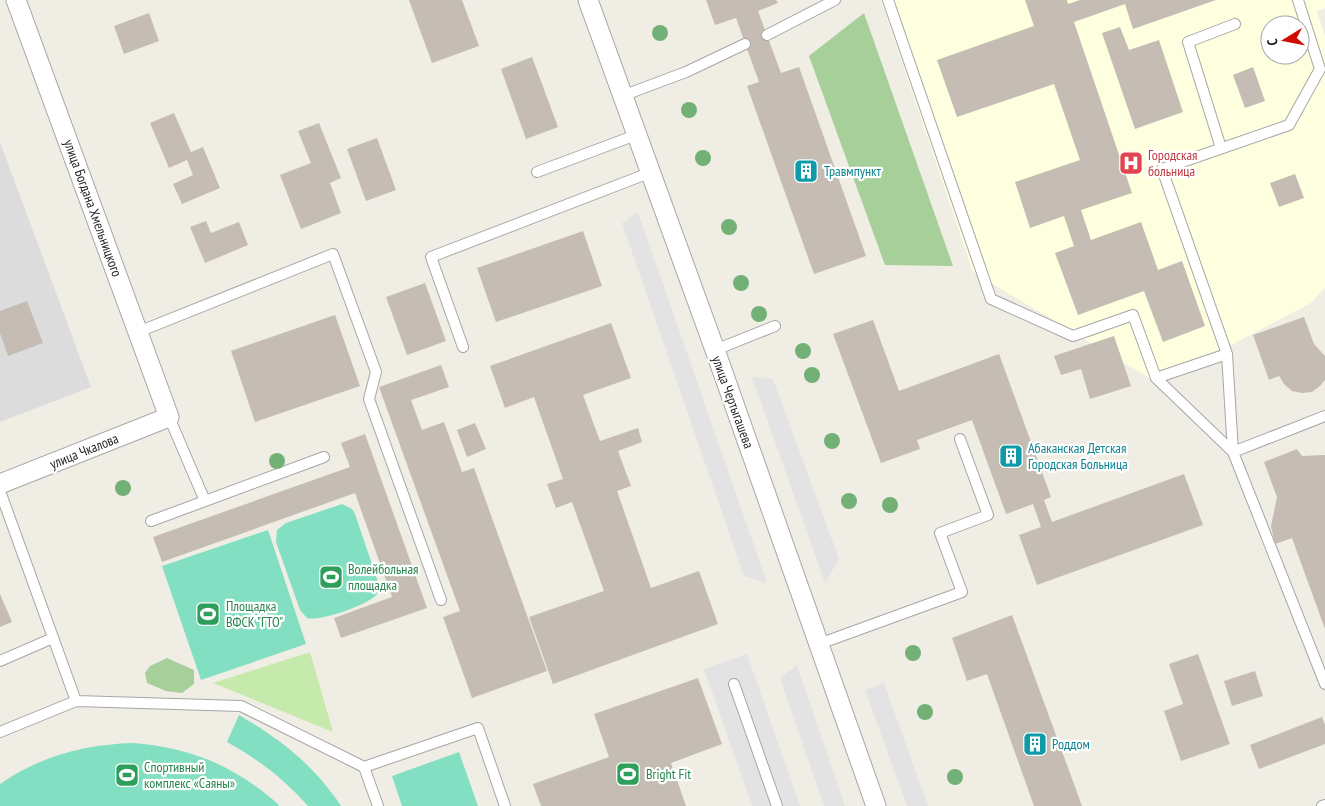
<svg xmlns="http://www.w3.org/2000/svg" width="1325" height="806" font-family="'PT Sans Narrow',sans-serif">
<rect width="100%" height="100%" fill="#f0ede5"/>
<path fill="#dddcdc" d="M0,142l91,245 -91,35z"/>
<path fill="#fdffdf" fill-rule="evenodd" d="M881,0h444v8l-8,3 8,25v252l-14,15 -76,40 -84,36 -178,-107zM1270,25h30v30h-30z"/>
<path fill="#c6eaab" d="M310,652l23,80 -120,-49z"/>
<path fill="#a6cf99" d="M864,13l89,253 -68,-1 -76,-209z
M167,658l27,12v14l-12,9 -16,-2 -19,-8 -2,-10 5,-7z"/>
<path fill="#83dfc1" d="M342,504l10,5 3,5 23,68 -1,12c-7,10 -57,28 -70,24l-7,-8 -24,-68 1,-12 9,-7z
M268,530l38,114 -105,36 -39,-114z
M239,715c41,24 76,51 102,91h-33c-25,-28 -49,-46 -81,-64z
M134,743c58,5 101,23 145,62l-1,1h-278v-22c40,-28 86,-40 134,-41z
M459,752l19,54h-76l-10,-30z"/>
<path fill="#e3e3e3" d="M638,212l129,371 -23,-7 -122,-353z
M752,377l21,2 66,180 -14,24z
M747,654l53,152h-48l-48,-137z
M797,665l48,141h-21l-44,-128z
M884,683l44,123h-21l-42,-116z"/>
<path fill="#c5bcb4" d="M409,0h53l17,46 -47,17z
M706,0h70l2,3 -20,8 23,62 18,-6 67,189 -52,18 -67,-188 12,-4 -23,-64 -21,7z
M1025,0h42l1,4 12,-4h136l-83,29 -8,-25 -51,18 58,171 -51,17 10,30 50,-18 17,48 24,-9 23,65 -42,16 -19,-51 -66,24 -23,-62 19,-7 -10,-30 -34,12 -15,-46 65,-22 -26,-76 -97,33 -20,-57 97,-34z
M149,13l10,28 -35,13 -10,-28z
M1120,27l9,23 30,-10 24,72 -48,17 -33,-96z
M532,57l26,70 -32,12 -25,-70z
M1253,67l12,34 -20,7 -12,-33z
M174,113l17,39 12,-5 17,41 -38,16 -9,-20 20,-9 -6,-15 -18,8 -19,-45z
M319,123l22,55 -11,5 11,30 -40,16 -21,-54 31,-12 -13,-32z
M377,138l19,52 -30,11 -19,-52z
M1295,174l9,24 -25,9 -9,-24z
M206,221l5,12 28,-11 9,23 -43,18 -15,-36z
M583,231l19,55 -106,36 -19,-54z
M425,283l21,58 -39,14 -21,-58z
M27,301l16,42 -35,13 -8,-23v-22z
M335,315l25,71 -105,36 -24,-71z
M1304,317l10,27 11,12v24l-5,6 -8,6 -10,1 -10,-2 -8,-7 -5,-8 -10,4 -16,-45z
M873,320l26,71 100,-37 52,143 -7,3 8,22 132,-48 19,51 -166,60 -18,-50 22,-8 -8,-23 -27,10 -34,-94 -55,20 3,9 -39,14 -48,-129z
M611,323l20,55 -48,17 17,46 38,-13 4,14 -24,9 13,35 -14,5 34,97 48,-17 19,53 -165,60 -24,-67 75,-26 -32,-89 -16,6 -9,-24 16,-5 -29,-82 -29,11 -15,-42z
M1114,336l17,50 -41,13 -9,-30 -20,6 -7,-19z
M441,365l8,22 -38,13 11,30 22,-8 18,50 12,-4 73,203 -75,27 -29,-81 17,-6 -81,-224z
M475,423l11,26 -19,8 -10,-27z
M365,434l62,174 -86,30 -7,-20 58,-21 -37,-104 -193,69 -9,-25 197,-70 -9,-24z
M1297,449l5,7 23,-1v174l-33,-91 -17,6 -4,-18 6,-29 -13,-35z
M0,594l12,28 -12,5z
M1012,615l70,191h-48l-47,-132 -20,7 -15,-43z
M1198,654l32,90 -49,17 -17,-50 19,-7 -14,-40z
M1255,671l8,25 -31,10 -8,-25z
M698,678l24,66 -51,19 15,43h-145l-8,-22 76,-27 -15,-43z
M1322,717l3,8v19l-66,25 -9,-24z"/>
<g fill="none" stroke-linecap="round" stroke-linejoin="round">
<g stroke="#a6a6a6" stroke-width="12">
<path id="service" d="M888,0l103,299 82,37 60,-21 23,63 77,74
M767,35l68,-35
M622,96l64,-24 59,-28
M1221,148l-33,-106 47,-18
M537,172l99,-37
M138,332l195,-78 43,118 -7,27 72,201
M463,347l-32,-90 218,-84
M715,350l60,-24
M1227,354l6,98
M1156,378l71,-24 -65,-185 127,-44 31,-56 -22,-69
M1325,416l-92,36 92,232
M169,417l36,84
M0,491l76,210
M151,521l173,-64
M819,644l143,-52 -22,-59 48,-18 -28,-76
M0,661l53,-23
M734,684l43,122
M0,732l76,-31 165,5 123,61 14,39
M364,767l114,-39 27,78
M1322,806l3,-1"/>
</g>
<g stroke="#a6a6a6" stroke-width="21">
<path id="minor" d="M588,0l127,350 161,456
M0,484l169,-67 -153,-417"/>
</g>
<use href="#service" stroke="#fff" stroke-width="10"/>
<use href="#minor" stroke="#fff" stroke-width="19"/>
</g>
<g fill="#72b076">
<circle cx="660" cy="33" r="8"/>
<circle cx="689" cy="110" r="8"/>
<circle cx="703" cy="158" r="8"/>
<circle cx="729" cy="227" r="8"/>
<circle cx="741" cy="283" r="8"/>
<circle cx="759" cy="314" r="8"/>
<circle cx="803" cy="351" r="8"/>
<circle cx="812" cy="375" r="8"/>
<circle cx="832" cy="441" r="8"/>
<circle cx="277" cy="461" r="8"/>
<circle cx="123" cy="488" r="8"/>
<circle cx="849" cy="501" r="8"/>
<circle cx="890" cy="505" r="8"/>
<circle cx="913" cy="653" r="8"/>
<circle cx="925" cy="712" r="8"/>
<circle cx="955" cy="777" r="8"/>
</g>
<defs>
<g id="hospital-square" transform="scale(1.25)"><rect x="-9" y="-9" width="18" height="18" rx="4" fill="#e0444e" stroke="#fff"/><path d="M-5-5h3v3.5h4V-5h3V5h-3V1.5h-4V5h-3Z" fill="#fff"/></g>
<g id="building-square" transform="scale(1.25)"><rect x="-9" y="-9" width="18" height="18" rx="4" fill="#0f9aa8" stroke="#fff"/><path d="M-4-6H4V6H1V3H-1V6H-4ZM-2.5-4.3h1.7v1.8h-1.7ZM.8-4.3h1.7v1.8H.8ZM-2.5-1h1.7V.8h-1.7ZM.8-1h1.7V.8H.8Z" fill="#fff"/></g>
<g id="stadium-square" transform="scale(1.25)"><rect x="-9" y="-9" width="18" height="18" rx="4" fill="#2e9e5b" stroke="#fff"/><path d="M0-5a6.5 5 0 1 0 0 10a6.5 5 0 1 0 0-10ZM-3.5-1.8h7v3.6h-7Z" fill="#fff"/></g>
</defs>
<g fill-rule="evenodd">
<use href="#hospital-square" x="1131" y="163"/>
<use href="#building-square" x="806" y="171"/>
<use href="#building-square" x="1011" y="456"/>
<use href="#stadium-square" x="331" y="577"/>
<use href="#stadium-square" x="208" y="614"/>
<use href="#building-square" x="1035" y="744"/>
<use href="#stadium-square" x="628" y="774"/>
<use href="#stadium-square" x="127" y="775"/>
</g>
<g text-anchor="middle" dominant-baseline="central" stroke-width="4.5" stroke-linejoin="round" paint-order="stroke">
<g font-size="14" fill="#be3a42" stroke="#fff" text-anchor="start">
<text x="1148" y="155">Городская<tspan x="1148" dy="16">больница</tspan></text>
</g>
<g font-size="14" fill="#0d838f" stroke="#fff" text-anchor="start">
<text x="824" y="171">Травмпункт</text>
<text x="1028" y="448">Абаканская Детская<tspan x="1028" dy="16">Городская Больница</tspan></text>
<text x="1052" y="744">Роддом</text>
</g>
<g font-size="14" fill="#1f1f1f" stroke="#fff">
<text transform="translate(93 208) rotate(70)">улица Богдана Хмельницкого</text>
<text transform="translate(733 402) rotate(70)">улица Чертыгашева</text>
<text transform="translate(84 451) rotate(-22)">улица Чкалова</text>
</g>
<g font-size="14" fill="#27864d" stroke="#fff" text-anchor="start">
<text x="348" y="569">Волейбольная<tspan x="348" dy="16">площадка</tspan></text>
<text x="226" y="606">Площадка<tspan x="226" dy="16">ВФСК "ГТО"</tspan></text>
<text x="144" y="767">Спортивный<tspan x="144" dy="16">комплекс «Саяны»</tspan></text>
<text x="646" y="774">Bright Fit</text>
</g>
</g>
<g transform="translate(1285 40) rotate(260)"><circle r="24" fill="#ffffff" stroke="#a5a5a5"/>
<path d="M0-4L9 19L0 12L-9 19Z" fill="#ce0d00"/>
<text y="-8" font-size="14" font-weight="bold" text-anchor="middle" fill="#1f1f1f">С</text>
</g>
</svg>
